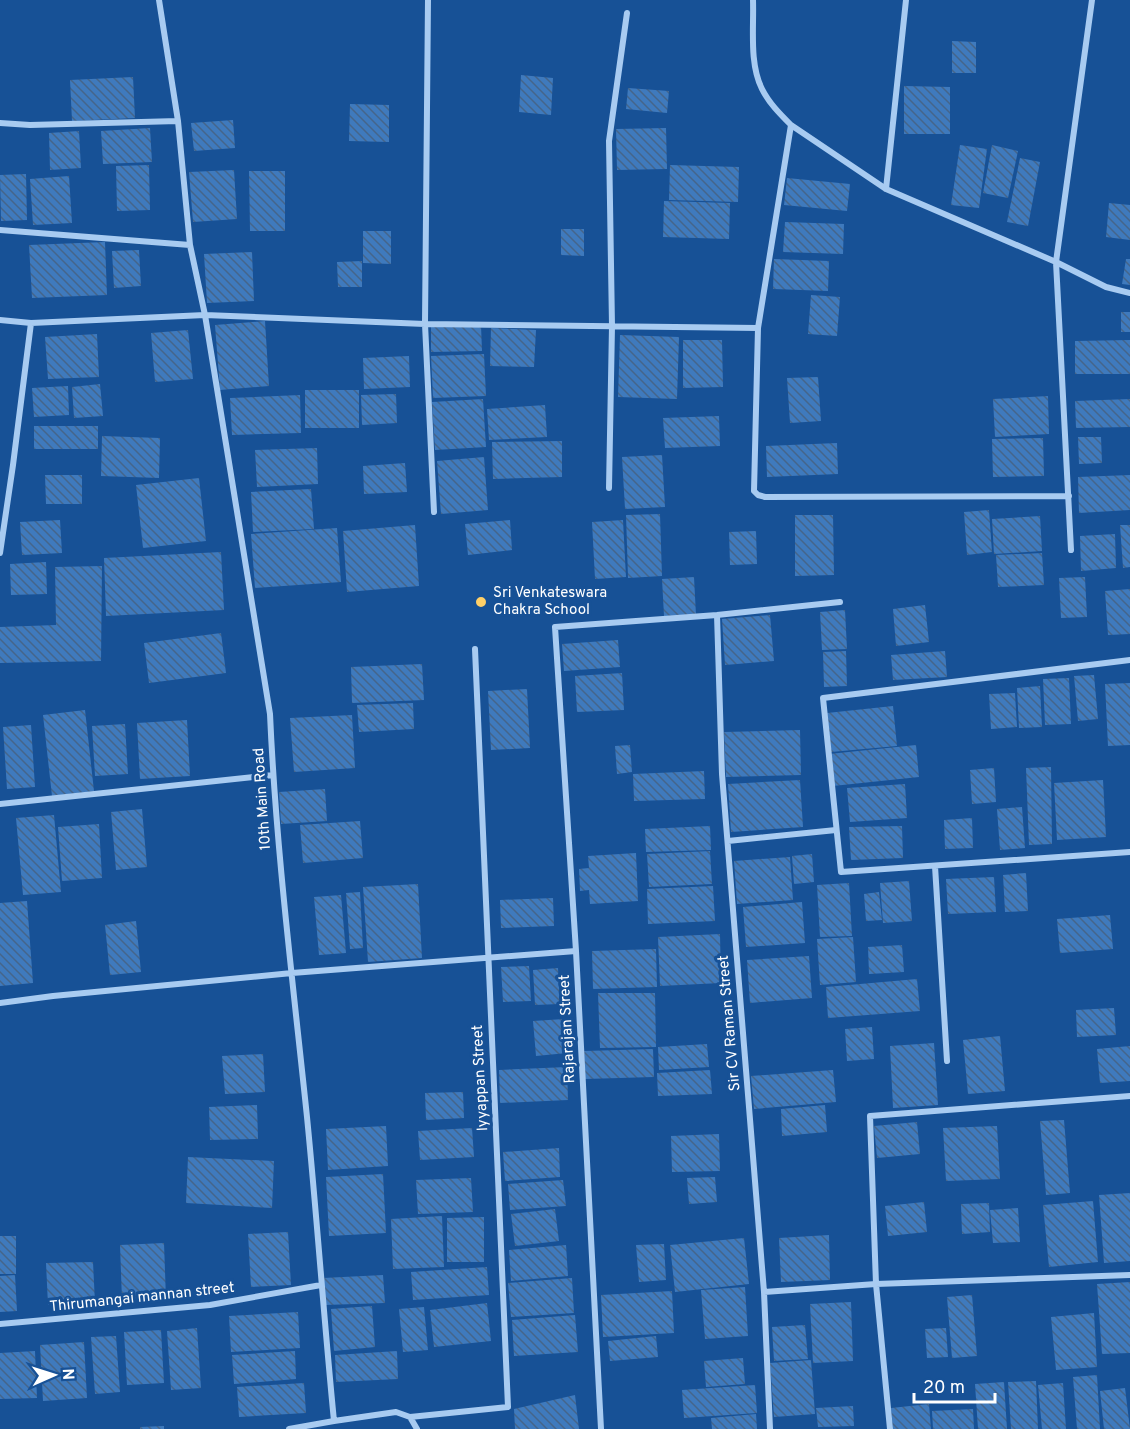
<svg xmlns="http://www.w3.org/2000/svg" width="1130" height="1429" font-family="Overpass,sans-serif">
<defs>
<pattern id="building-back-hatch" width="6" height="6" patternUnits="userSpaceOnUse" patternTransform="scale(1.5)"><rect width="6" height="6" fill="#3f7abd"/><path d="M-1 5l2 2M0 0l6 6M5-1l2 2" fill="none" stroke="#45658a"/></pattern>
</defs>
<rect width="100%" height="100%" fill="#175196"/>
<path fill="url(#building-back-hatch)" d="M952,41l24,1v31h-24z
M521,75l32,3 -2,37 -32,-3z
M133,77l2,41 -63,3 -2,-41z
M904,86l46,1v47h-46z
M628,88l41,3 -2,22 -41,-4z
M350,104l39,1v37l-40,-1z
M233,120l2,28 -41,3 -3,-28z
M150,128l2,34 -49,2 -2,-33z
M666,128l1,41 -50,1 -1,-41z
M79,131l2,37 -31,2 -1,-37z
M960,145l27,4 -8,59 -28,-3z
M992,145l26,6 -10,47 -25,-5z
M1020,158l20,4 -12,64 -21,-4z
M149,165l1,45 -33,1 -1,-45z
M670,165l69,2 -1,35 -69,-2z
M234,170l3,49 -44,3 -4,-50z
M249,171h36v60h-35z
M26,174l1,46 -26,1 -1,-46z
M69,176l3,47 -39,2 -3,-46z
M787,178l63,6 -3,27 -63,-6z
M664,201l66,2 -1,36 -66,-2z
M1109,203l21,2v35l-24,-3z
M785,222l59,2 -1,30 -60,-2z
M561,229h23v27l-23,-1z
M363,231h28v33l-28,-1z
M105,242l2,53 -75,3 -3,-53z
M139,250l2,36 -27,2 -2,-37z
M252,252l2,49 -47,2 -3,-49z
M774,259l55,2 -1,30 -55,-2z
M1126,259h4v26l-8,-1z
M362,261v26h-24l-1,-25z
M811,295l29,2 -3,39 -29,-2z
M1121,312h9v20h-9z
M265,321l4,65 -49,4 -5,-65z
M481,325l1,26 -51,1v-25z
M491,328l45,2 -2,37 -44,-1z
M188,330l5,49 -38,3 -4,-49z
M97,334l2,43 -51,2 -3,-42z
M620,335l59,2 -2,62 -59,-2z
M683,340h39l1,47 -40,1z
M1130,340v34h-55v-33z
M484,354l2,42 -53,2 -2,-42z
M409,356l1,31 -46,2 -1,-31z
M818,377l3,44 -31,2 -3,-45z
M100,384l3,32 -29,2 -2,-31z
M68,386l1,29 -35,2 -2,-29z
M305,390h54v38h-54z
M396,394l1,29 -35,2 -1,-30z
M300,395l1,38 -69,2 -2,-37z
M1048,396l1,38 -54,3 -2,-38z
M483,399l3,48 -51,3 -3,-48z
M1130,399v28l-54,1 -1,-27z
M545,405l2,32 -58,3 -2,-31z
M719,416l1,30 -55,2 -2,-30z
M34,426h64v23h-64z
M102,436l58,2 -1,40 -58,-2z
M1078,437h23l1,26 -23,1z
M1043,438l1,38 -51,1 -1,-38z
M562,441v36l-69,2 -1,-37z
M837,443l1,31 -71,3 -1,-31z
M317,448l1,36 -61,3 -2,-37z
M662,455l3,52 -40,2 -3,-52z
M484,457l4,53 -47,4 -4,-53z
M405,463l2,29 -43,2 -1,-28z
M45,475h37v29h-36z
M1130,475v35l-51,3 -1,-36z
M199,478l7,63 -63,7 -7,-63z
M311,489l3,40 -61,3 -2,-40z
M989,510l3,42 -25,3 -3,-43z
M660,514l2,62 -34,2 -2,-63z
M795,515h38l1,60 -39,1z
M1040,516l2,35 -48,3 -2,-35z
M60,520l2,33 -40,2 -2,-33z
M510,520l2,30 -44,5 -3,-31z
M623,520l3,57 -31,2 -3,-57z
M415,525l4,61 -72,6 -4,-61z
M1120,525h10v42l-7,1z
M337,528l4,54 -86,6 -4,-54z
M756,531l1,33 -27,1 -1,-33z
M1115,534l1,34 -35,3 -1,-35z
M221,552l3,58 -118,6 -2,-58z
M1042,553l2,32 -46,2 -2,-32z
M46,562l1,32 -36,1 -1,-31z
M102,566l-1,95 -101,2v-36l56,-2 -1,-58z
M694,577l2,38 -32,1 -2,-37z
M1085,577l2,40 -26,1 -2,-40z
M1130,589v45l-22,1 -3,-44z
M925,605l4,37 -33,4 -3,-37z
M845,610l2,39 -25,1 -2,-38z
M770,615l4,46 -49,4 -3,-46z
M221,633l5,40 -77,10 -5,-40z
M618,640l2,27 -56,4 -2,-27z
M846,651l1,35 -23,1 -1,-35z
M945,651l2,26 -54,3 -2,-25z
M422,664l2,36 -72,3 -1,-36z
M622,673l2,37 -47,2 -2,-36z
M1094,675l4,44 -20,2 -4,-45z
M1069,678l2,46 -26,1 -2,-46z
M1130,683v62l-22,1 -3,-62z
M1040,686l2,41 -23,1 -2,-40z
M527,689l3,59 -39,2 -3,-59z
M1015,693l2,34 -26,2 -2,-35z
M413,703l1,26 -55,3 -2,-27z
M893,706l4,40 -66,6 -4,-39z
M85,710l9,81 -42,5 -9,-81z
M352,715l3,53 -61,4 -4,-54z
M187,720l3,56 -50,3 -3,-56z
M125,724l3,50 -33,2 -3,-50z
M31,725l4,62 -28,2 -4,-62z
M800,730l1,45 -75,2 -2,-45z
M630,745l2,27 -15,2 -2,-28z
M916,745l3,32 -86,9 -4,-32z
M1051,767l1,77 -23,1 -3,-77z
M994,768l2,34 -24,2 -2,-34z
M704,771l1,28 -71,2 -1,-27z
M800,780l3,47 -72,5 -3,-48z
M1103,780l3,57 -49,3 -3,-57z
M905,784l2,34 -57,4 -3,-34z
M325,789l2,32 -46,3 -2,-32z
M1022,807l3,41 -25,2 -3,-41z
M142,809l5,58 -31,3 -5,-58z
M54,815l7,77 -38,3 -7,-77z
M972,818l1,30 -28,1 -1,-29z
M360,821l3,37 -60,5 -3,-38z
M99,824l3,54 -40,3 -4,-54z
M710,826l1,24 -65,2 -1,-23z
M902,826l1,32 -52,2 -2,-33z
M710,851l2,33 -63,3 -2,-33z
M636,853l2,48 -48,3 -1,-14 -9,1 -1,-22 10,-1 -1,-12z
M812,854l2,28 -20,2 -2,-28z
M790,857l3,43 -56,4 -3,-43z
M1026,873l2,38 -23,1 -2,-37z
M994,877l2,35 -48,2 -2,-35z
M909,881l3,40 -29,2 -3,-40z
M849,883l3,53 -32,1 -3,-52z
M418,884l4,74 -54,4 -5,-75z
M713,886l2,35 -67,3 -1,-35z
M360,892l3,56 -13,1 -4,-56z
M879,892l3,28 -16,1 -2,-27z
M341,895l5,58 -27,2 -5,-58z
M553,898l1,28 -53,2 -1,-28z
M27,901l6,82 -33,3v-83z
M802,902l3,41 -59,4 -3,-40z
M1110,915l3,34 -53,4 -3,-34z
M136,921l5,51 -31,3 -5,-50z
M720,934l1,49 -61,3 -2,-49z
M853,937l3,45 -36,3 -3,-46z
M902,945l2,27 -35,2 -1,-27z
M656,949l1,38 -64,2 -1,-38z
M809,956l3,42 -62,5 -3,-43z
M529,966l2,35 -28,1 -2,-35z
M558,968l2,36 -25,1 -2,-35z
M917,979l3,32 -92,7 -2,-31z
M598,993h57l1,54 -56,1z
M1114,1008l2,27 -39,2 -1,-27z
M564,1019l3,34 -31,3 -3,-35z
M872,1027l2,32 -27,2 -2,-32z
M1000,1036l5,55 -37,3 -5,-54z
M934,1043l4,62 -45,3 -3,-62z
M707,1044l2,23 -50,3 -1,-23z
M1130,1046v35l-30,2 -3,-34z
M653,1049l1,28 -69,2 -1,-28z
M263,1054l2,38 -40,2 -3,-38z
M567,1067l1,33 -68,3 -1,-33z
M710,1070l2,24 -54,2 -1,-23z
M833,1070l3,32 -82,7 -3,-33z
M463,1092l1,26 -38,2 -1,-27z
M257,1105l1,34 -48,1 -1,-33z
M825,1105l2,27 -45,4 -1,-27z
M1064,1120l6,73 -24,2 -6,-74z
M917,1122l3,32 -43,4 -3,-32z
M386,1126l2,40 -60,4 -2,-41z
M997,1126l3,53 -54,2 -3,-53z
M472,1128l2,29 -54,3 -2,-29z
M719,1134l1,37 -48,1 -1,-36z
M559,1148l1,29 -55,4 -2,-29z
M188,1157l86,4 -2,47 -86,-5z
M383,1174l3,59 -57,3 -3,-59z
M715,1177l2,25 -28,2 -2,-26z
M471,1178l2,34 -55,2 -2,-34z
M563,1180l3,26 -56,4 -2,-26z
M1130,1193v68l-26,2 -5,-68z
M1093,1201l5,61 -49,5 -6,-62z
M924,1202l3,30 -39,4 -3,-30z
M989,1203l1,29 -28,2 -1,-30z
M1018,1208l2,34 -27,1 -3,-33z
M555,1209l4,32 -44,5 -4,-32z
M442,1216l2,51 -51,2 -2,-50z
M484,1217v45h-37v-44z
M288,1232l3,53 -40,2 -3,-53z
M829,1235l1,45 -49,2 -2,-44z
M0,1236h16v38h-16z
M744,1238l5,46 -74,8 -5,-47z
M164,1243l2,56 -44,2 -2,-56z
M664,1244l2,36 -27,2 -3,-37z
M566,1245l2,31 -57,5 -2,-31z
M93,1262l2,41 -47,2 -2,-42z
M487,1267l2,28 -76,5 -2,-28z
M15,1275l2,36 -17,1v-36z
M383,1275l2,28 -60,2 -2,-27z
M572,1278l2,35 -63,4 -3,-34z
M1130,1282v71l-28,1 -5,-70z
M745,1287l3,49 -43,3 -4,-49z
M672,1291l2,42 -71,4 -2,-42z
M972,1295l5,61 -25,2 -5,-61z
M851,1302l2,59 -40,2 -3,-59z
M487,1303l4,38 -57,6 -4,-37z
M372,1306l3,41 -41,4 -3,-42z
M424,1307l4,43 -25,2 -4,-43z
M298,1312l2,36 -69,4 -2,-36z
M1094,1313l3,54 -41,3 -5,-53z
M575,1315l3,37 -64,4 -2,-36z
M805,1325l3,34 -34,2 -2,-34z
M197,1328l4,60 -30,2 -4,-59z
M946,1328l2,29 -21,1 -2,-29z
M161,1330l3,53 -37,2 -3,-53z
M116,1336l4,56 -25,2 -4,-57z
M656,1336l2,21 -48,4 -2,-20z
M84,1342l3,56 -44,3 -3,-56z
M35,1351l2,47 -37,1v-46z
M295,1351l1,28 -62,5 -2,-29z
M397,1351l1,28 -62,3 -1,-27z
M743,1358l2,26 -39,3 -2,-26z
M811,1360l4,54 -41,3 -4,-54z
M1097,1375l3,54h-23l-4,-52z
M1036,1381l2,48h-27l-3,-47z
M1004,1382l3,47h-29l-3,-45z
M304,1383l2,30 -67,4 -2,-30z
M1063,1383l3,46h-24l-4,-44z
M755,1385l2,28 -73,5 -2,-28z
M1125,1388l5,41h-26l-4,-38z
M575,1395l4,34h-64l-1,-20z
M929,1404l2,25h-38l-2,-21z
M853,1406l1,20 -36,1 -2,-19z
M973,1409l1,20h-41l-1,-18z
M756,1414l1,15h-45l-1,-11z
M164,1426v3h-24v-2z"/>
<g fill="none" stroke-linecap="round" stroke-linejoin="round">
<path stroke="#a8cbf1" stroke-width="6" d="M159,0l19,121 12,124 15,70 65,399c6,135 23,269 37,403 10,101 17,203 27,304l62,-9 14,5 7,12
M428,0l-3,324 9,188
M753,0c1,28 -4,63 9,89 7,14 18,25 29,36
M0,123l30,2 148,-4
M886,189l20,-189
M0,230l190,15
M0,320l31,3 174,-8 220,9 333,4 33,-203 95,64 170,73 50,25 24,6
M758,328l-4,163 4,4 7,2 304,-1
M609,488l3,-162 -3,-185 18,-128
M1071,550l-15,-288 36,-262
M0,553l13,-88 18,-142
M717,615l5,159 42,518 6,137
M1130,660l-307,38 18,174 289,-20
M0,804l273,-29
M728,841l108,-11
M935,866l12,195
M0,1003l53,-7 239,-23 284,-22
M764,1292l112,-8 254,-9
M0,1324l210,-19 111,-20
M410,1417l98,-10 -33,-758
M289,1429l45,-8
M601,1429l-25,-478 -21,-324 162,-12 123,-13
M890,1429l-14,-145 -6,-168 260,-20"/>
</g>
<circle fill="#ffd068" stroke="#175196" stroke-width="2" cx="481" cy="602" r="6"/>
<g text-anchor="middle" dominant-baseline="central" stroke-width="6" stroke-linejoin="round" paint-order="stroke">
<g font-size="15" fill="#fff" stroke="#175196" text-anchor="start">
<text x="493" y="593">Sri Venkateswara<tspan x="493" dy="17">Chakra School</tspan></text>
</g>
<g font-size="15" fill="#fff" stroke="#175196">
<text transform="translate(263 799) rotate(-94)">10th Main Road</text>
<text transform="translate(730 1023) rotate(-95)">Sir CV Raman Street</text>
<text transform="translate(568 1029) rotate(-93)">Rajarajan Street</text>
<text transform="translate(481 1078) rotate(-93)">Iyyappan Street</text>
<text transform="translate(142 1298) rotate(-6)">Thirumangai mannan street</text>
</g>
</g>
<g transform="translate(54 1375) rotate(87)" stroke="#175196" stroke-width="4.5" paint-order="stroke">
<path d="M0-4.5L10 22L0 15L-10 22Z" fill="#ffffff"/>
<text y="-9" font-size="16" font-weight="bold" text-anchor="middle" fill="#ffffff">N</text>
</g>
<path d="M914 1393v9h81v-9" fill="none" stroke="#ffffff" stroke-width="3"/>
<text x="923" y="1393" font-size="18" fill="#ffffff" stroke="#175196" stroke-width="4.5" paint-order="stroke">20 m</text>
</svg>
